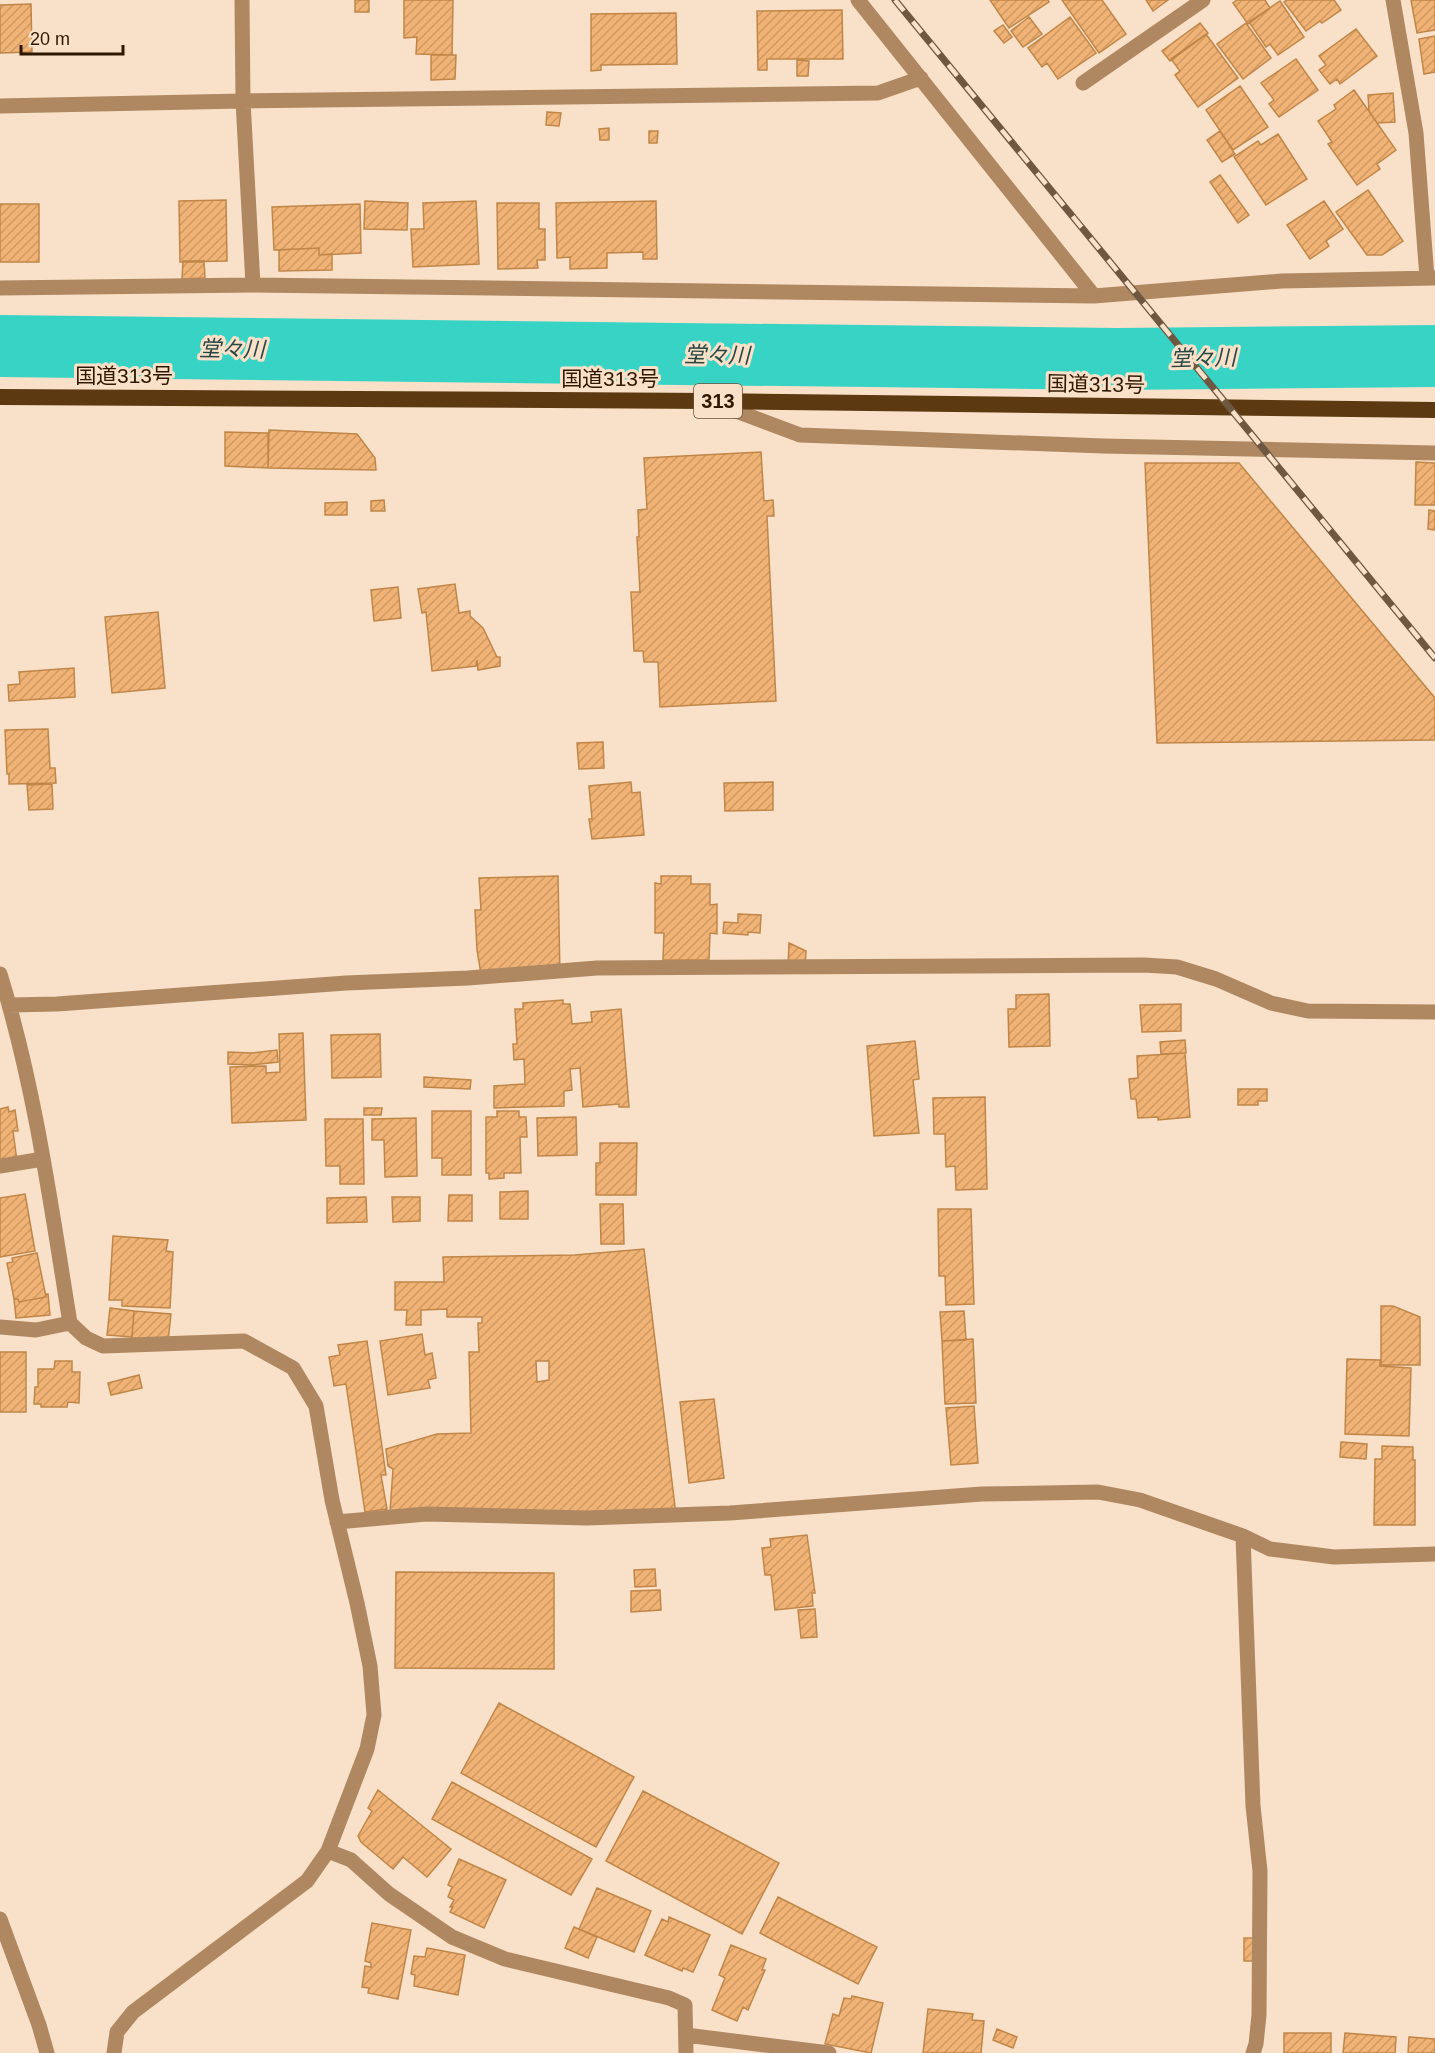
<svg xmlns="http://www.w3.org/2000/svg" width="1435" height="2053" font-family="Helvetica,'Noto Sans JP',sans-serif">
<defs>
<pattern id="building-hatch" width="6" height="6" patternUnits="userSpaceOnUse" patternTransform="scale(1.5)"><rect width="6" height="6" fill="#f0b375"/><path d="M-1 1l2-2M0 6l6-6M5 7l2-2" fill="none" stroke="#ce9963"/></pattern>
</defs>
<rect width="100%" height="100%" fill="#f9e0c8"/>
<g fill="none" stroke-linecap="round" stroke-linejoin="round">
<path stroke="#37d4c6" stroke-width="62" d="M0,346l1117,13 318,-3"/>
</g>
<path fill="url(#building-hatch)" stroke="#c08648" stroke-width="1.5" fill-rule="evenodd" d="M355,0h14v12h-14z
M404,0h49l-1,55 -36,-1 1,-17 -13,1z
M990,0h58l1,2 -40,26z
M1062,0h40l24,34 -27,19z
M1146,0h22l-15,11z
M1237,0h28l5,8 -22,16 -15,-21z
M1287,0h47l7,10 -19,13 -2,-2 -14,10 -22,-29z
M1411,0h24v30l-18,3z
M1280,1l24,36 -26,18 -8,-11 -4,3 -17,-25z
M31,4l1,48 -32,1v-48z
M842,10l1,49h-76v11h-9l-1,-59z
M676,13l1,51 -76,1v5l-10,1v-57z
M1029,17l13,17 -19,13 -12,-16z
M1070,17l26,36 -38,26 -11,-16 -5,4 -14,-19z
M1200,23l8,10 -38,28 -8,-10z
M1246,23l25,35 -28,21 -26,-35z
M1003,25l9,12 -8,6 -10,-12z
M1356,29l21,27 -37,28 -3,-5 -7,5 -11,-14 7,-5 -7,-9z
M1206,34l32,44 -40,29 -23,-32 5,-4 -9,-12z
M1435,36v36l-11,2 -5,-35z
M431,55h25l-1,24 -24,1z
M1296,59l22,31 -39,27 -10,-13 5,-4 -13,-17z
M797,60l12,1 -1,15h-11z
M1240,86l28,41 -35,23 -27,-40z
M1354,90l42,60 -19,14 3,5 -23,16 -29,-41 4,-2 -14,-21 18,-12 -2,-4z
M1393,93l2,29 -18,1 -8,-12 -1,-16z
M547,112l14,1 -2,13 -13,-1z
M609,128v12h-9l-1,-11z
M649,131h9l-1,12h-8z
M1220,131l15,23 -13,8 -15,-22z
M1278,134l29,45 -41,26 -32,-48 24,-16 3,4z
M1220,175l29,40 -11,8 -28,-41z
M1368,190l35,51 -21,14h-15l-31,-43z
M226,200l1,61 -47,1 -1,-61z
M365,201l43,2 -1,27 -43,-1z
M476,201l3,63 -66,3 -2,-38h13l-1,-26z
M656,201l1,58h-14v-7l-36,1v15l-37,1v-12l-13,1 -1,-55z
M1324,201l19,28 -17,12 3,5 -19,13 -23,-34z
M497,203h42v26h6v31h-8l1,8 -40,1z
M0,204h39v58h-39z
M360,204l1,49 -42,2v-7l-45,2 -2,-43z
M319,248v7l13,-1v16l-53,1v-21z
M183,261h21l1,17 -23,1z
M269,430l88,4 18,24 1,12 -108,-2z
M225,432l43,1v35l-43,-2z
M761,452l3,49 9,-1 1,16h-7l9,185 -116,6 -2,-45h-14l-1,-11h-9l-3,-59h9l-3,-55h2l-1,-27 9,-1 -3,-51z
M1416,462l19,1v42h-20z
M1145,463h94l196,235v42l-278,3z
M384,500l1,11h-14v-10z
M347,502v13h-22v-12z
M1429,510l6,1v19l-7,-1z
M455,584l4,29 11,-2v5l13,12 14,29h3v9l-22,4 -1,-10 -1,6 -44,5 -6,-59 -4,1 -4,-24z
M398,587l3,31 -27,3 -3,-31z
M158,612l7,76 -53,5 -7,-76z
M74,668l1,29 -66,4 -1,-16 12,-1 -1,-12z
M48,729l2,39h5l1,15 -47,1v-10h-2l-2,-44z
M603,742l1,26 -25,1 -2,-26z
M631,782l1,11 8,-1 4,43 -52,4 -3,-20h3l-3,-33z
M773,782v28l-48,1 -1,-28z
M52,784l1,25 -24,1 -2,-25z
M558,876l2,99 -78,5 -5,-30 -2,-40h6l-2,-32z
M661,876h30v8h19v21l7,-1v30l-7,-1 -1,27h-46l1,-27h-9v-50l6,1z
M738,914l23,1 -1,18 -12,-1v3l-25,-2 1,-11 14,1z
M789,943l17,8 -1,16h-17z
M1049,994l1,52 -41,1 -1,-38h8v-14z
M563,1000v4h7l2,20 20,-2 -1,-10 30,-3 8,98h-10v-3l-36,3 -3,-39 -10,1 2,21 -8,1v15l-70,2v-22l31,-2 -1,-25 -10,1 -1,-16h4l-2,-35h8v-6z
M1181,1004v27l-39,1 -2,-27z
M303,1033l3,87 -74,3 -2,-56 36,-1v7l14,-1 -1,-38z
M380,1034l1,43 -49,1 -1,-43z
M1185,1040l1,13 -25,1 -1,-12z
M915,1041l4,38 -6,1 6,53 -45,3 -7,-90z
M277,1050l1,12 -27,3 -23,-1v-12l24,1z
M1185,1053l5,64 -32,3v-3l-20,1 -2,-19h-5l-2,-20 9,-1 -1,-22z
M424,1077l47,3 -1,9 -46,-2z
M1238,1089h29v12h-9v4h-20z
M985,1097l2,92 -31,1 -1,-24 -9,1 -1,-33h-11l-1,-36z
M8,1107l1,5 6,-2 3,21h-5l4,30 -17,2v-54z
M364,1108h18l-1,7h-17z
M432,1111h39v64h-29v-17h-10z
M497,1111h22v6h7l1,20h-7l1,36h-17v5l-15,1v-6h-3v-56h11z
M576,1117l1,38 -39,1 -1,-38z
M416,1118l1,58 -32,1 -1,-37h-12v-21z
M325,1119h38l1,65h-24v-18h-14z
M600,1143h37l-1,52h-40v-32h4z
M528,1191v28h-28v-27z
M25,1194l10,57 -35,6v-59z
M449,1195h23v26h-24z
M366,1197l1,25 -40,1v-25z
M392,1197h28v24l-27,1z
M600,1204h23l1,40h-23z
M938,1209h33l3,95 -28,1 -1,-29h-6z
M113,1236l55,4 -2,11 7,1 -3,56 -48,-2v-6h-13z
M644,1249l32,266 -286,-3 3,-43 -5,-3 -2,-17 51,-15 34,-1 -2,-81h10l-1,-29h4v-6h-35v-8l-26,1v15h-15l1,-15h-12v-28h49l-1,-25 132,-2zM536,1361h13v19l-12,2z
M37,1253l9,44 -27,5 -1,-3h-4l-7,-36 6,-1 -1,-4z
M46,1294h2l2,21 -34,3 -2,-19h4l1,3 27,-5z
M1381,1306h12l27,11v48h-39z
M110,1308l24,3 -2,26 -25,-2z
M134,1311l37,3 -3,28 -36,-4z
M964,1311l2,29 -24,1 -2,-29z
M422,1334l3,21 7,-2 4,25 -8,2 2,8 -42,7 -8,-54z
M973,1339l3,64 -31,1 -3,-63z
M367,1341l19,134h-5l6,34 -22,3 -19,-128 -12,2 -5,-29 11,-2 -2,-10z
M0,1352h26v60h-26z
M1347,1359l33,1v6l31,2 -2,68 -64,-2z
M55,1361h17v11h8l-1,31 -11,-1 -1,5h-26v-3h-7l1,-17h3v-18h16z
M139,1375l3,13 -31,7 -3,-12z
M714,1399l10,79 -35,5 -9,-81z
M974,1406l4,57 -27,2 -5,-57z
M1341,1442l26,2 -1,15 -26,-2z
M1382,1446l31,1v13h2v65h-41l1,-66h7z
M807,1535l8,58h-3l1,13 -38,4 -4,-35h-6l-3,-27 9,-1 -1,-8z
M655,1569l1,17 -21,1 -1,-17z
M396,1572l158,1v96l-159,-1z
M660,1590l1,20 -30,2v-21z
M815,1609l2,28 -16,1 -3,-28z
M499,1703l135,74 -38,70 -135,-74z
M452,1782l140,77 -21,36 -139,-76z
M378,1790l73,59 -24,28 -24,-20 -10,12 -32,-27 -3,-6 14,-25 -4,-3z
M643,1791l136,72 -37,71 -136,-73z
M459,1859l47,21 -22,48 -34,-16 3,-5h-3l4,-7 -6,-3 4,-10 -4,-2z
M597,1888l54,23 -17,41 -55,-23z
M778,1897l99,50 -19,37 -98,-51z
M669,1917l41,18 -17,37 -10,-4 -1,3 -37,-16 17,-36 6,3z
M372,1923l39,7 -13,69 -30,-6 1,-5 -7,-1 3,-21 6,1v-4l-6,-2z
M574,1927l23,10 -9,21 -23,-10z
M1244,1938h10v23h-10z
M731,1945l35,14 -4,11h3l-17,40 -5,-3 -6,14 -25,-11 13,-32 -6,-3z
M427,1948l38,7 -7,40 -44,-9 1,-11 -4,-1 3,-18 11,1z
M852,1996l31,7 -12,50 -46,-9 8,-30 6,2 5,-18 7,1z
M928,2009l45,5 -1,6 12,1 -3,32h-58z
M997,2029l20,8 -4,11 -20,-8z
M1284,2033h47v20h-47z
M1345,2033l51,4 -1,16h-52z
M1409,2037l26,2v14h-27z"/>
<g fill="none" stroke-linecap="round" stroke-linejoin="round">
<path stroke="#af8862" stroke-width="15" d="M242,0l1,101 10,184
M858,0l236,296
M1393,0l23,133 11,145
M1083,83l120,-83
M0,106l243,-5 635,-8 43,-15
M0,288l253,-3 841,11 188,-15 153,-3
M715,403l85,32 303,11 332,7
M0,974c35,113 51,232 70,349l16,15 17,8 141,-5 49,27 23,38 16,94 25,103 13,63 4,49 -7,34 -39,102 -21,30 -174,131 -16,20 -3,21
M10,1005l47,-1 289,-21 122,-5 129,-10 547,-3 33,2 39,12 55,24 37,8 127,1
M0,1166l43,-7
M0,1327l36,3 34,-7
M337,1522l89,-8 161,4 143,-5 252,-19 116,-2 42,8 103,36 27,13 64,8 101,-3
M1243,1536l10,270 7,65 -1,144 -3,29 -3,9
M328,1851l23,9 38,34 63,43 53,22 164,39 16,7 1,48
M0,1919l39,106 8,28
M686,2035l143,18"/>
<path stroke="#5c3911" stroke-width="16" d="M0,397l711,4 724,9"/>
<g stroke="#6f5841" stroke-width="7">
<path id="rail" d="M895,0l540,658"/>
</g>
<use href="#rail" stroke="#f9e0c8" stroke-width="4.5" stroke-dasharray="14" stroke-linecap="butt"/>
</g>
<g text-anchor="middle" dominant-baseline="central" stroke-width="6" stroke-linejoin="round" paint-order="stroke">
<rect fill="#f9e0c8" stroke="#6a533c" stroke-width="1.5" x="694" y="384" width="48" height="34" rx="4.5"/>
<g font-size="20" font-weight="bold" fill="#2d1700">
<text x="718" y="401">313</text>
</g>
<g font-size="21" fill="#2d1700" stroke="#f9e0c8">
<text x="124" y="375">国道313号</text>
<text x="610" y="378">国道313号</text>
<text transform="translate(1096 384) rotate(1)">国道313号</text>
</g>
<g font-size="22" font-style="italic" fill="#284744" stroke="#f9e0c8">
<text transform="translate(232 349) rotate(1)">堂々川</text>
<text transform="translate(717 355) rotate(1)">堂々川</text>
<text transform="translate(1203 358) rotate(-1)">堂々川</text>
</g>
</g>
<path d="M21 45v9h102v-9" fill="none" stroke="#2d1700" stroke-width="3"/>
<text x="30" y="45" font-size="18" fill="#2d1700" stroke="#f9e0c8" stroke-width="4.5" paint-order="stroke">20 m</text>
</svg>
